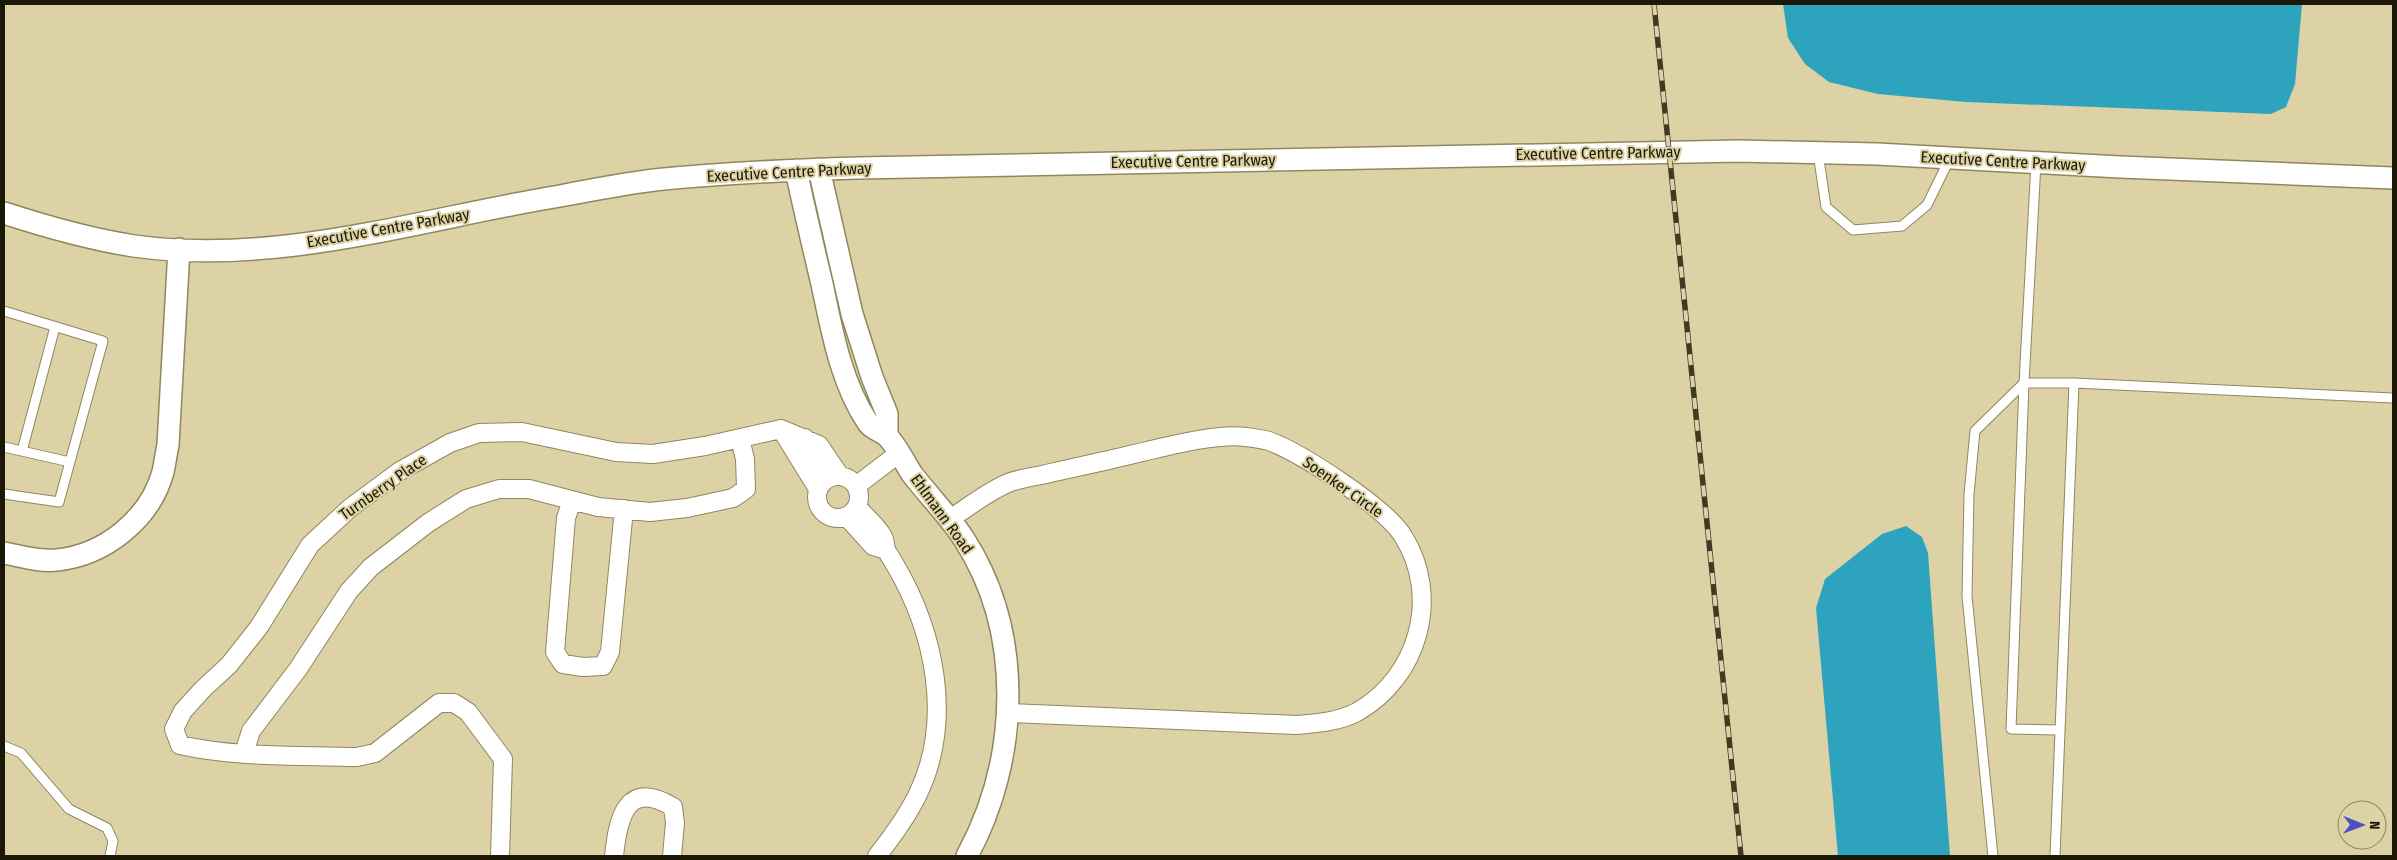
<svg xmlns="http://www.w3.org/2000/svg" width="2397" height="860" font-family="'Fira Sans Condensed',sans-serif">
<rect width="100%" height="100%" fill="#dcd2a5"/>
<path fill="#2ea3be" d="M1783,4h519l-7,80 -9,23 -15,7 -305,-12 -88,-8 -49,-12 -24,-18 -17,-26z
M1906,526l16,11 6,16 22,303h-112l-22,-248 9,-29 57,-45z"/>
<g fill="none" stroke-linecap="round" stroke-linejoin="round">
<g stroke="#90875c" stroke-width="11">
<path id="service" d="M1818,153l8,54 27,23 49,-4 25,-21 23,-47
M2036,163l-12,220 -13,346 49,1
M4,311l99,30 -44,161 -55,-8
M4,447l66,15
M22,451l33,-124
M4,746l17,7 48,56 38,19 6,13 -3,15
M1993,856l-26,-260 2,-102 6,-63 49,-48h50l319,15
M2055,856l19,-473"/>
</g>
<g stroke="#90875c" stroke-width="20">
<path id="minor" d="M781,429l37,60
M805,438l6,18 15,23
M817 497a21 21 0 1 1 42 0a21 21 0 1 1-42 0Z
M856,486l42,-32
M572,501l-6,17 -11,134 8,12 20,3 20,-1 7,-14 14,-143
M857,507c8,9 19,18 25,28 3,4 3,10 4,15 2,4 6,9 8,13 41,69 60,158 23,233 -11,22 -25,41 -40,60
M846,516l27,30 13,4
M949,520c19,-13 38,-28 59,-37 10,-4 23,-6 34,-8 25,-6 50,-11 75,-17 33,-7 97,-26 129,-21 7,1 16,2 23,4 32,12 116,66 134,95 38,60 16,141 -46,176 -19,10 -39,11 -60,13l-289,-12
M244,753l7,-22 47,-62 51,-78 22,-24 57,-44 38,-24 33,-10h30l69,18 52,5 37,-4 46,-10 13,-9 -1,-30 -5,-20
M500,856l3,-97 -35,-47 -14,-9h-15l-64,50 -18,4c-58,-2 -120,1 -177,-12l-6,-16 9,-18 20,-22 26,-24 30,-38 51,-82 40,-37 50,-37 50,-28 29,-10 43,-1 94,20 37,2 52,-8 76,-17 38,16 21,31
M614,856c4,-38 12,-77 59,-49l2,16 -3,33"/>
</g>
<g stroke="#90875c" stroke-width="24">
<path id="tertiary" d="M819,169l33,145 20,63 15,37v22
M796,170c8,38 17,76 26,114 10,47 19,99 46,139 5,7 14,8 19,13 10,10 17,26 25,38 17,22 37,42 52,65 61,95 55,221 3,317
M4,213c43,14 85,26 130,33 144,20 286,-27 426,-50 31,-6 63,-12 94,-16 68,-7 136,-10 204,-12l881,-17 138,3 243,13 273,11
M4,553c17,3 35,9 53,7 48,-5 93,-41 106,-88 2,-9 3,-18 5,-27l11,-196"/>
</g>
<use href="#service" stroke="#fff" stroke-width="9"/>
<use href="#minor" stroke="#fff" stroke-width="18"/>
<use href="#tertiary" stroke="#fff" stroke-width="21"/>
<g stroke="#3e3a24" stroke-width="5.5">
<path id="rail" d="M1654,4l87,852"/>
</g>
<use href="#rail" stroke="#dcd2a5" stroke-width="4" stroke-dasharray="11" stroke-linecap="butt"/>
</g>
<g text-anchor="middle" dominant-baseline="central" stroke-width="4" stroke-linejoin="round" paint-order="stroke">
<g font-size="16" fill="#1b1807" stroke="#dcd2a5">
<text transform="translate(1598 153) rotate(-1)">Executive Centre Parkway</text>
<text transform="translate(1193 161) rotate(-1)">Executive Centre Parkway</text>
<text transform="translate(2003 161) rotate(3)">Executive Centre Parkway</text>
<text transform="translate(789 172) rotate(-3)">Executive Centre Parkway</text>
<text transform="translate(388 228) rotate(-10)">Executive Centre Parkway</text>
<text transform="translate(383 487) rotate(-35)">Turnberry Place</text>
<text transform="translate(1343 487) rotate(35)">Soenker Circle</text>
<text transform="translate(942 514) rotate(54)">Ehlmann Road</text>
</g>
</g>
<rect width="2397" height="860" fill="none" stroke="#1b1807" stroke-width="10"/>
<g transform="translate(2362 825) rotate(91)"><circle r="24" fill="#dcd2a5" stroke="#8f8866"/>
<path d="M0-4L9 19L0 12L-9 19Z" fill="#4d4fc6"/>
<text y="-8" font-size="14" font-weight="bold" text-anchor="middle" fill="#1b1807">N</text>
</g>
</svg>
